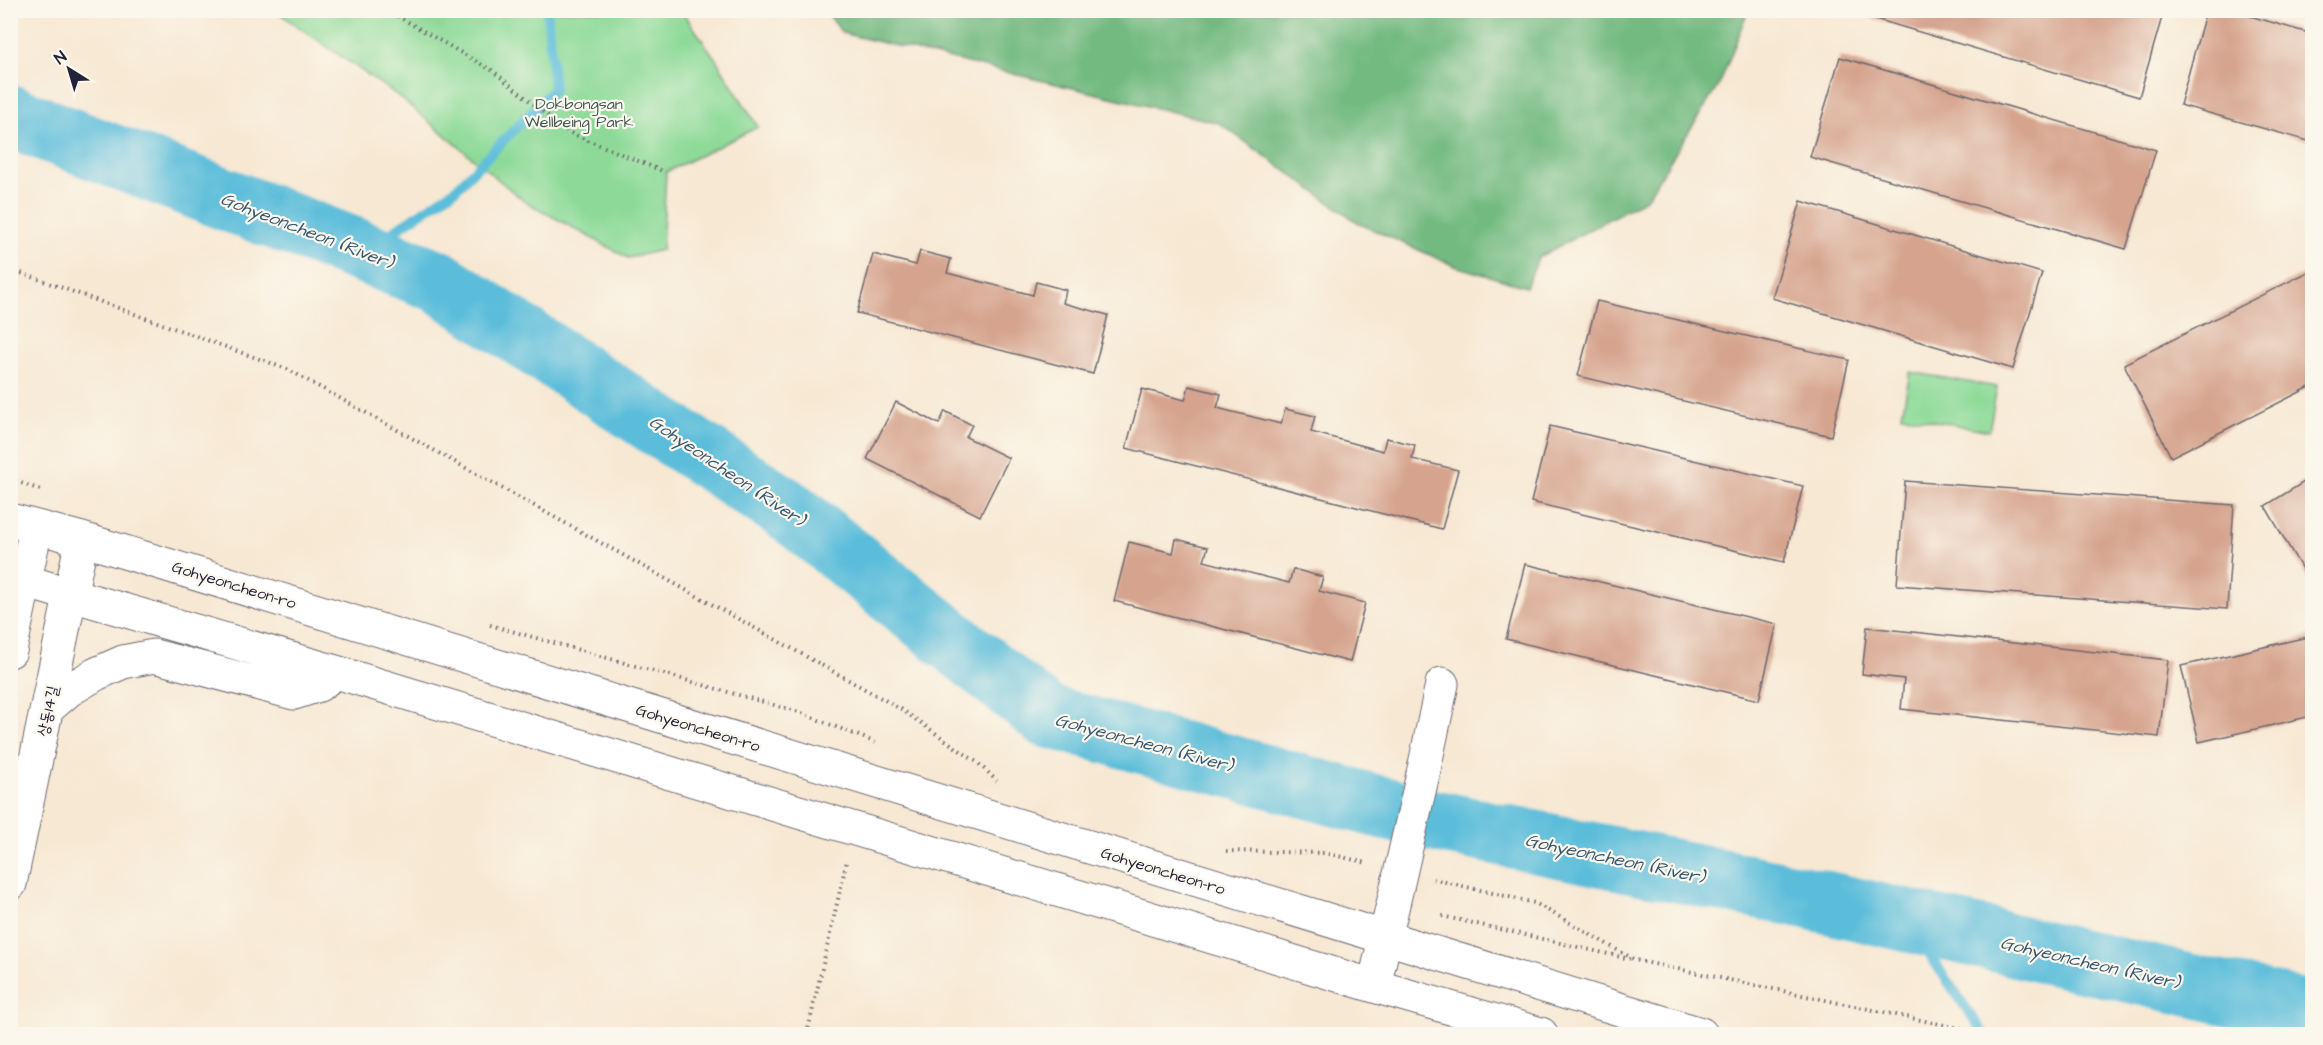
<svg xmlns="http://www.w3.org/2000/svg" width="2323" height="1045" font-family="'Architects Daughter','Poor Story',sans-serif">
<rect width="100%" height="100%" fill="#fbf7ec"/>
<filter id="ink" filterUnits="userSpaceOnUse"><feTurbulence type="fractalNoise" baseFrequency=".0167" numOctaves="2"/><feDisplacementMap in="SourceGraphic" scale="12" xChannelSelector="R" yChannelSelector="G"/><feConvolveMatrix kernelMatrix="1 2 1 2 8 2 1 2 1" color-interpolation-filters="sRGB"/></filter>
<filter id="wash" filterUnits="userSpaceOnUse"><feTurbulence type="fractalNoise" baseFrequency=".008" numOctaves="4" result="noise"/><feDisplacementMap in="SourceGraphic" scale="24" xChannelSelector="R" yChannelSelector="G"/><feGaussianBlur stdDeviation="1.35" result="paint"/><feColorMatrix in="noise" values="0 0 0 0 0 0 0 0 0 0 0 0 0 0 0 0 0 1.4 0 .05"/><feComposite in="paint" operator="in"/></filter>
<g filter="url(#wash)">
<rect width="100%" height="100%" fill="#f7e8d3"/>
<path fill="#8dda98" stroke="#587e6a" stroke-width="1.5" d="M276,11h406l33,47 43,69 -92,45 -4,78 -34,8 -104,-57 -126,-105z
M1910,372l87,15 -8,44 -87,-16z"/>
<path fill="#72ba80" stroke="#4a6e5e" stroke-width="1.5" d="M826,11h922l-28,72 -74,116 -107,58 -13,30 -71,-21 -95,-42 -141,-101 -377,-90z"/>
<g fill="none" stroke-linecap="round" stroke-linejoin="round">
<path stroke="#5cbdda" stroke-width="10" d="M362,252l93,-62 99,-101 -7,-79
M1906,921l78,113"/>
<path stroke="#5cbdda" stroke-width="63" d="M10,116l428,165 354,232 254,203 374,102 379,78 513,117"/>
</g>
<g id="blocks">
<path fill="#d6a48e" d="M1845,10h319l-25,87z
M2206,10h23l83,24v108l-132,-37z
M1840,57l316,93 -30,99 -316,-92z
M1801,201l241,72 -29,96 -241,-71z
M920,251l31,8 -4,14 86,22 3,-13 30,8 -3,13 45,12 -15,59 -236,-61 16,-59 43,11z
M2312,270v116l-141,71 -47,-93z
M1597,301l252,59 -18,76 -253,-60z
M1189,386l32,8 -4,14 64,16 4,-15 30,7 -4,16 72,19 3,-13 29,7 -3,14 46,11 -16,59 -316,-81 16,-59 43,11z
M896,402l43,22 6,-13 27,14 -6,12 43,21 -29,58 -113,-57z
M1550,426l253,60 -19,76 -253,-60z
M2312,477v109l-47,-80z
M1905,481l329,24 -7,104 -330,-24z
M1176,539l32,8 -4,14 85,22 4,-14 30,8 -4,14 46,12 -15,59 -236,-61 15,-59 44,11z
M1525,564l252,60 -18,76 -253,-61z
M1867,627l301,33 -9,77 -258,-28 3,-30 -42,-5z
M2312,636v80l-113,26 -18,-76z"/>
</g>
</g>
<g filter="url(#ink)">
<use href="#blocks" fill-opacity="0" stroke="#6d6770" stroke-width="1.5"/>
<g fill="none" stroke-linecap="round" stroke-linejoin="round">
<g stroke="#6d6770" stroke-width="35">
<path id="minor" d="M10,520l72,19 1619,495
M10,577l326,95 1038,314 167,48
M10,651l26,-123
M48,708l21,-18 27,-16 27,-12 31,-6 140,37 25,-8 17,-13
M1423,774l19,-90
M10,884l72,-345
M1374,986l23,-99"/>
</g>
<path stroke="#6d6770" stroke-width="4" stroke-dasharray="1.5 4.5" stroke-linecap="butt" d="M387,10l106,61 75,61 97,40
M10,269l277,100 614,340 77,54 19,18
M10,479l31,11
M490,625l309,87 80,32
M1226,851l99,2 42,10
M1433,879l102,24 100,57 319,67 7,1 7,6
M1442,916l188,43
M807,1034l40,-174"/>
<use href="#minor" stroke="#fff" stroke-width="33"/>
<g stroke="#6d6770" stroke-width="35" stroke-linecap="butt">
<path id="minor-bridge" d="M1397,887l26,-113"/>
</g>
<use href="#minor-bridge" stroke="#fff" stroke-width="33"/>
</g>
</g>
<g text-anchor="middle" dominant-baseline="central" stroke-width="4.5" stroke-linejoin="round" paint-order="stroke">
<g font-size="16" fill="#425957" stroke="#fbf7ec">
<text x="579" y="104">Dokbongsan<tspan x="579" dy="18">Wellbeing Park</tspan></text>
</g>
<g font-size="16" fill="#22223b" stroke="#fbf7ec">
<text transform="translate(234 585) rotate(17)">Gohyeoncheon-ro</text>
<text transform="translate(48 711) rotate(-78)">상동14길</text>
<text transform="translate(698 728) rotate(17)">Gohyeoncheon-ro</text>
<text transform="translate(1163 871) rotate(17)">Gohyeoncheon-ro</text>
</g>
<g font-size="18" font-style="italic" fill="#365873" stroke="#fbf7ec">
<text transform="translate(307 231) rotate(21)">Gohyeoncheon (River)</text>
<text transform="translate(727 471) rotate(34)">Gohyeoncheon (River)</text>
<text transform="translate(1144 743) rotate(15)">Gohyeoncheon (River)</text>
<text transform="translate(1615 859) rotate(12)">Gohyeoncheon (River)</text>
<text transform="translate(2090 963) rotate(13)">Gohyeoncheon (River)</text>
</g>
</g>
<rect width="2323" height="1045" fill="none" stroke="#fbf7ec" stroke-width="36"/>
<g transform="translate(69 69) rotate(323)" stroke="#fbf7ec" stroke-width="4.5" paint-order="stroke">
<path d="M0-4.5L10 22L0 15L-10 22Z" fill="#22223b"/>
<text y="-9" font-size="16" font-weight="bold" text-anchor="middle" fill="#22223b">N</text>
</g>
</svg>
